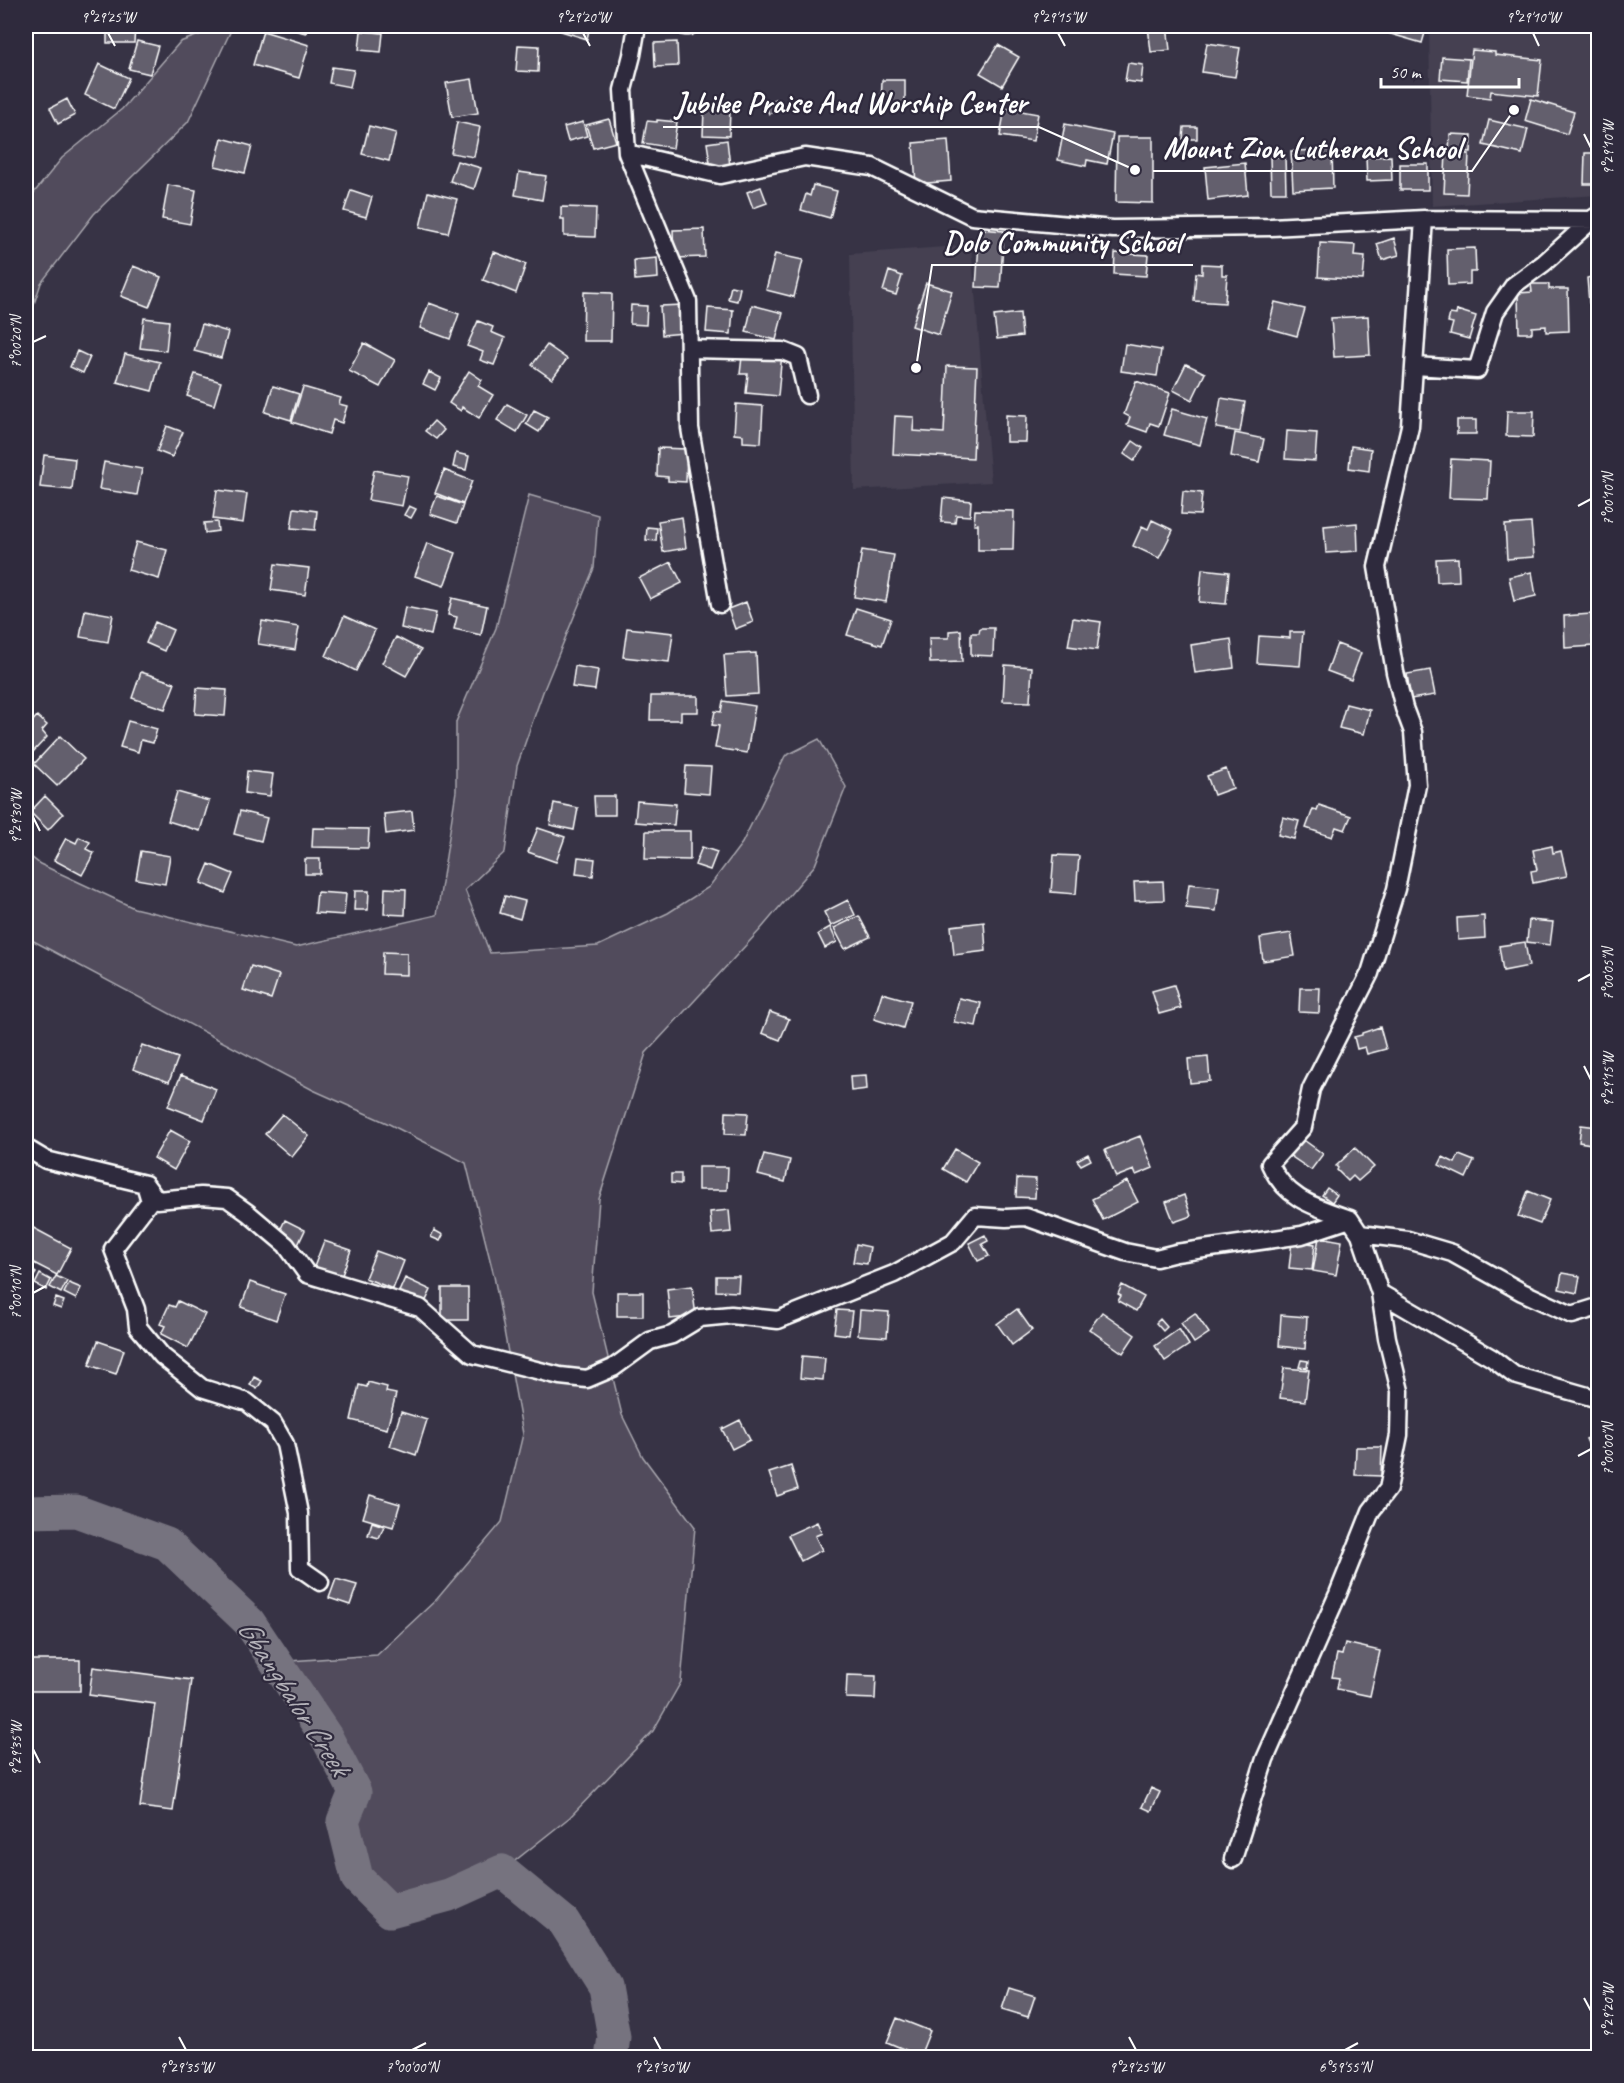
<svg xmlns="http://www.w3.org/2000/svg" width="1624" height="2083" font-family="Caveat,sans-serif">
<rect width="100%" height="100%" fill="#373345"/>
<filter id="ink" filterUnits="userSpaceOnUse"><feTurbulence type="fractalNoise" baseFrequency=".0167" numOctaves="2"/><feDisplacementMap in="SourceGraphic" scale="12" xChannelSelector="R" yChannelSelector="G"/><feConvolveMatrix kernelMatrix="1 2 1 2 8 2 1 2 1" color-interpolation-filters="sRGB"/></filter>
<g filter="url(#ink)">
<path fill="#444051" d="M1429,26h169v169l-166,11z
M971,245l20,237 -137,8 -4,-236z"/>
<path fill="#514c5c" stroke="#a8a6ae" stroke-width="1.5" d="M223,26h10l-45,96 -94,92 -53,69 -15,45v-135l7,1 29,-36 60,-49 58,-67z
M529,495l69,20 -4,53 -51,124 -26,74 -12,86 -40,38 25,63 108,-7 70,-33 41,-26 33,-44 43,-87 34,-17 27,48 -31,78 -55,65 -114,123 -47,146 -7,93 30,123 21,42 52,70 -14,155 -28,49 -83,86 -68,54 -53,24 -59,16 -33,-33 -14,-57 12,-30 -28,-53 -52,-76 102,-7 60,-56 65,-77 21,-88 -29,-158 -28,-113 -79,-40 -74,-33 -287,-153v-84l14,11 94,44 162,39 141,-32 19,-124v-69l40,-94z"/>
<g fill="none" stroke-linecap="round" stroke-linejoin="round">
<path stroke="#76737f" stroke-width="33" d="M26,1512l50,-1 91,33 82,78 78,116 28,54 -12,29 14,57 33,33 59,-16 53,-24 62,51 41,65 9,50 -3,21"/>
</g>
<path fill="#635f6d" stroke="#fff" stroke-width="1.5" d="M107,26h28l-1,17h-27z
M280,26h28l-2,7z
M562,26h28l-3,13 -26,-8z
M1148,26h19l3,24 -19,2z
M1386,26h41l-5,17 -38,-11z
M263,31l46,14 -10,33 -46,-13z
M361,31l22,2 -2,19 -22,-2z
M137,41l21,5 -8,28 -21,-5z
M677,42l1,24 -23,1 -1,-24z
M1207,43l33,5 -5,29 -33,-5z
M1594,44h4v37h-2z
M518,45l21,1 -1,26 -22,-1z
M998,45l21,12 -17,29 -22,-13z
M1472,50l23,2v3l47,5 -4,36 -47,-5 -1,7 -23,-3z
M1442,57l27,2 -2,22 -27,-2z
M1128,63l15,2 -2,18 -16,-2z
M99,64l30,14 -15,31 -29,-14z
M332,67l22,3 -4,17 -21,-4z
M472,79l6,34 -26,4 -6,-34z
M882,80h23v26h-24z
M67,99l8,16 -17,9 -8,-16z
M776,99l5,9 -12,6 -4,-10z
M1531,99l43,13 -7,22 -42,-13z
M1005,108l33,6 -5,27 -33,-5z
M704,110l26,1 -1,25 -26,-1z
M609,119l7,23 -23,6 -7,-23z
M657,120l20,2 -4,26 -30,-5 4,-22 10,1z
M1489,120l39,9 -6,25 -39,-9z
M457,122l23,5 -6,30 -23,-4z
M583,122l4,14 -19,5 -4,-14z
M1065,124l48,10 -6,30 -20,-4 -1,6 -28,-6z
M369,126l27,7 -7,28 -27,-7z
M1184,127h13v12h-14z
M1450,134l22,1 -1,17 -22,-2z
M1117,137h36v66l-37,-1z
M222,138l30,8 -7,27 -30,-7z
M727,140l3,26 -19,3 -4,-26z
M948,140l3,41 -35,3 -3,-41z
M1332,150l1,38 -40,2 -2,-39z
M1446,153l23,1 -2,40 -23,-1z
M1585,153h13v31h-14z
M1285,156l1,36h-15l-1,-35z
M1391,156l1,24 -25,1 -1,-24z
M457,161l24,7 -7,21 -24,-8z
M1245,163l3,32 -40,5 -3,-33z
M1400,164h28v26h-28z
M519,172l27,4 -4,24 -27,-5z
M168,185l28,5 -6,34 -28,-5z
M813,185l24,6 -7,27 -29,-8 5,-16 4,2z
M761,187l6,16 -14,5 -6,-16z
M351,190l21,7 -6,20 -22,-6z
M428,192l29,7 -9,34 -28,-6z
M561,207l35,1 -1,29 -31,-1v-17h-3z
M704,229l1,28 -31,1 -1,-28z
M980,229l24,2 -4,57 -24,-1z
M1394,238l5,17 -17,5 -5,-16z
M1320,243l35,2 -1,11 11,1 -2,23 -45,-3z
M1475,248l1,24h-6v12l-22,1 -1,-36z
M494,252l32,12 -10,29 -33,-13z
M1115,253l33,2 -2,21 -32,-2z
M775,254l28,6 -9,37 -28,-7z
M657,258l1,20 -23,2 -1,-20z
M1202,264l20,1v10h5l-2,28 -31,-2 2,-28 6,1z
M133,266l28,11 -12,30 -28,-11z
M889,271l13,5 -6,19 -13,-4z
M1591,271h7v31l-9,1 -2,-25 4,-1z
M926,283l26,8 -13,44 -27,-9z
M1531,284h18v5h19l1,42 -23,1v-6l-14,1v6h-13l-1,-40 14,-1z
M731,286l9,2 -3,13 -9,-2z
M584,292l28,1 -1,48h-28z
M1275,302l30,7 -8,27 -29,-8z
M429,303l30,11 -9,25 -30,-11z
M631,305l16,1 -1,19 -16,-1z
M683,305l1,28 -22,2 -2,-29z
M752,305l31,8 -7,27 -30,-8z
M708,308l25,2 -2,24 -25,-2z
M1457,310l19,6 -7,23 -19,-5 3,-11 -5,-1 2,-8 6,1z
M1020,313l2,23 -25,3 -3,-23z
M1368,316l2,39 -36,2 -3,-39z
M144,318l25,3 -3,30 -26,-3z
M478,321l15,6 -2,5 14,6 -11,27 -14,-5 3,-8 -16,-6z
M202,324l26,8 -7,26 -27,-7z
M364,343l31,17 -15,27 -31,-16z
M1125,344l36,6 -4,26 -36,-5z
M547,345l20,14 -15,20 -20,-14z
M77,351l13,6 -7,16 -13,-6z
M782,353l-4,43 -32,-3 2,-19h-8l2,-17z
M125,354l35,8 -8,29 -35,-9z
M1186,364l19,9 -13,27 -19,-10z
M947,366l30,1 -4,91 -80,-4 2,-38 19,1 -1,14 31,2z
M469,371l13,9 -4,6 15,9 -14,23 -17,-11 -1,4 -12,-8z
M429,372l12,6 -6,12 -12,-6z
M195,374l26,8 -7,23 -27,-9z
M1136,381l34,12 -11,33 -9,-3 -3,9 -20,-7 3,-8 -6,-3z
M273,386l26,8 -8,26 -26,-8z
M303,387l38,11 -2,6 8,2 -5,17 -9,-3 -4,14 -37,-12z
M1221,398l24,4 -5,30 -24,-4z
M507,404l20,11 -10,17 -20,-12z
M736,404l27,2 -2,37 -18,-1v-7l-9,-1z
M1172,409l35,10 -7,26 -36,-10z
M534,410l14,7 -9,15 -13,-8z
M1507,411h27l-1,26 -27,-1z
M1006,415l21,1 -1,26h-20z
M1457,420h19v14h-19z
M434,421l10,9 -8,9 -11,-8z
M167,426l16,6 -11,25 -15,-6z
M1287,431l30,2 -2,28 -30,-2z
M1235,433l29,6 -5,23 -28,-6z
M1133,441l10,7 -9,13 -10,-7z
M1351,446l20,3 -2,22 -20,-3z
M658,448l29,1 -1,33 -18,-1v-4l-11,-1z
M456,453l13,3 -3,14 -13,-3z
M44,455l31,4 -3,31 -32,-3z
M1451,459l39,2 -2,38 -39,-1z
M104,462l38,7 -5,26 -38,-6z
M374,470l34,6 -6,30 -34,-6z
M444,470l28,11 -9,23 -28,-11z
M217,490l30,4 -4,29 -30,-4z
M1183,491l19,2 -2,22 -19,-1z
M437,496l26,9 -6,18 -27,-9z
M943,498l28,3 -1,15 -14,-1 -1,8 -14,-1z
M409,506l7,3 -5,9 -7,-3z
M294,508l23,3 -2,19 -24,-2z
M975,510l39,1 -1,39h-35v-26h-4z
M682,517l4,31 -23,4 -5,-31z
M1152,520l21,10 -14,28 -26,-12 9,-20 6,3z
M217,522l1,9 -13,2 -1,-10z
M1357,523l1,28 -32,2 -2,-27z
M1531,523l3,34 -27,2 -2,-34z
M647,527l10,1 -1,13 -10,-1z
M136,542l31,8 -8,29 -31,-9z
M427,543l29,10 -12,33 -29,-10z
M862,550l32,5 -8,47 -32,-5z
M1458,558l1,23 -22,1 -1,-23z
M671,562l11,21 -32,16 -11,-21z
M275,564l34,4 -4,27 -34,-5z
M1202,569l27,3 -3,32 -27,-2z
M1532,572l4,24 -22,5 -5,-24z
M452,598l35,8 -6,29 -27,-6 3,-12 -9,-2z
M746,602l7,20 -18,7 -7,-20z
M405,607l31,6 -5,22 -30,-7z
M856,608l35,11 -9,26 -35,-10z
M85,610l28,5 -5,27 -28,-5z
M1591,614l2,32 -28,2 -1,-32z
M344,616l31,14 -19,41 -30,-15z
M1073,618l28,4 -4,28 -29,-4z
M262,621l37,6 -4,23 -37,-6z
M155,622l18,8 -9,21 -18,-8z
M627,628l46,5 -4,29 -46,-5z
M980,628h14l-1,28 -22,-1v-22h8z
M961,630l1,32 -32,1 -1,-25h20v-7z
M1290,632h13l-3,34 -43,-3 2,-27 31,2z
M396,637l25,13 -15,26 -24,-13z
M1231,639l3,29 -39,5 -4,-28z
M1337,644l24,9 -10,27 -24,-9z
M756,653l2,41 -31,2 -3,-41z
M1005,665l27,2 -2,35 -27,-1z
M575,666l23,4 -3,20 -23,-3z
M1430,670l5,25 -24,4 -4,-25z
M141,672l34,11 -10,26 -33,-11z
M197,688l30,2 -2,26 -30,-2z
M651,696h47v16h-17v8h-31z
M723,701l32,5 -8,47 -32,-5 4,-22 -7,-1 3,-14 6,1z
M1346,704l24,6 -6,24 -25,-6z
M37,716l10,9 -5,6 5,6 -15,16 -6,-6v-29l5,5z
M128,721l29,8 -4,14 -12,-3 -3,12 -18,-5z
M60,736l24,23 -27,27 -23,-22z
M686,766l25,1 -2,27 -25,-2z
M1226,769l7,19 -19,7 -7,-19z
M247,771l26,3 -3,22 -25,-3z
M177,792l32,9 -9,30 -32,-10z
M45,796l18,18 -15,16 -18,-18z
M594,796h21v19h-20z
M637,801l39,3 -2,21 -39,-3z
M554,803l24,5 -4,22 -24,-5z
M1319,805l32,11 -6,14 -9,-3 -4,10 -26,-9 7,-19 4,1z
M240,811l27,7 -6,23 -27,-7z
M412,811l2,19 -28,4 -2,-20z
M1283,817l16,4 -5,18 -16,-4z
M313,828l56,1 -1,19 -56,-1z
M538,828l27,9 -9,25 -28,-10z
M646,831h44v29l-45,-1z
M79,837l11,5 -4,7 8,4 -12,22 -28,-15 12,-22 10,5z
M1552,846l1,7 8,-2 6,25 -34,7 -2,-12 6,-1 -4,-20z
M702,847l15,5 -7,18 -15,-5z
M141,851l29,5 -5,28 -29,-5z
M1054,855l25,1 -3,38 -25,-2z
M578,857l17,2 -2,17 -17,-2z
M305,859h15v15h-15z
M209,864l24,10 -8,19 -24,-10z
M1163,881l1,19 -29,1 -1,-19z
M1189,884l30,3 -3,24 -30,-3z
M385,888l21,1 -1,26 -21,-1z
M355,891h14l-1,19h-14z
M317,892l29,2 -2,21 -29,-2z
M505,896l20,5 -5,18 -20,-6z
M848,900l7,15 -24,11 -7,-14z
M859,916l11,21 -25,12 -11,-21z
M1484,916l1,22 -27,2 -1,-22z
M1529,920l24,2 -3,23 -23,-3z
M984,922l2,29 -32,4 -3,-29z
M830,927l7,15 -12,6 -7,-14z
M1291,933l4,23 -32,5 -3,-23z
M1525,942l4,24 -26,5 -4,-25z
M383,952l24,1v22l-25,-1z
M251,966l28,9 -8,24 -28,-9z
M1174,985l7,23 -22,6 -7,-23z
M1300,988h20l-1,25 -20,-1z
M882,993l29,8 -8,27 -29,-9z
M959,998l22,5 -5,23 -22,-4z
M770,1012l19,7 -9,21 -18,-7z
M1380,1027l6,22 -19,5 -2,-7 -8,2 -3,-12 8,-2v-2z
M142,1045l36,13 -9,24 -36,-13z
M1208,1057l2,24 -20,2 -2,-24z
M181,1075l35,14 -12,31 -36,-14z
M866,1075l1,14 -16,2 -1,-15z
M726,1112l22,1 -2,22 -21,-1z
M282,1114l27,22 -17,21 -27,-23z
M1581,1125l17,2v18l-19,-3z
M170,1130l20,11 -16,29 -20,-12z
M1140,1136l13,32 -17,7 -2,-5 -18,7 -11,-27z
M1301,1138l22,16 -12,16 -22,-15z
M1355,1148l19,19 -16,14 -5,-5 -5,5 -11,-11 1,-2 -2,-2z
M955,1149l23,13 -12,20 -23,-13z
M764,1154l26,6 -5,22 -27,-7z
M1088,1154l3,6 -10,5 -4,-5z
M1459,1155l15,6 -8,17 -27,-13 4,-8 12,6z
M698,1167h30l-1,23h-29z
M671,1174h10v10l-10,-1z
M1017,1178l19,1 -1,19 -19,-1z
M1127,1181l11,21 -35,18 -11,-21z
M1327,1188l10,7 -5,7 -10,-7z
M1528,1191l22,9 -10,24 -22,-8z
M1184,1195l7,21 -17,6 -8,-20z
M729,1210l2,22 -19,2 -2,-22z
M285,1220l20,10 -9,19 -20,-10z
M26,1224l45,24 -14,27 -31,-16z
M434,1230l9,5 -3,6 -9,-4z
M985,1235l3,6 -6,3 7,12 -11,5 -9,-18z
M1319,1237l23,4 -6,34 -23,-4z
M324,1241l27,9 -14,39 -29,-24 6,2z
M1292,1241l23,3 -3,26 -23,-2z
M856,1244l14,3 -3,17 -14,-2z
M376,1251l28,10 -11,28 -28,-11z
M29,1268l7,5 -5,8 -5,-4z
M1562,1273l18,3 -3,17 -18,-4z
M40,1274l11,6 -5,10 -11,-6z
M56,1276l11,5 -6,12 -11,-6z
M716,1276h23l-1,16 -22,-1z
M405,1278l26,12 -11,23 -25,-12z
M250,1282l35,12 -9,26 -35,-13z
M69,1283l12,5 -5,11 -12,-6z
M1122,1285l22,12 -8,14 -18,-10 3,-5 -3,-2z
M692,1286l4,30 -26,3 -3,-30z
M442,1288h26v32h-26z
M617,1292h26v24h-26z
M56,1298l8,3 -3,8 -8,-3z
M178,1301l27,13 -17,34 -27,-14 4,-8 -5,-2 9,-19 6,2z
M1017,1309l15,21 -20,15 -15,-21z
M837,1310l15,1 -3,24 -15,-2z
M860,1310l29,2 -2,25 -29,-2z
M1102,1312l33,23 -12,18 -34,-24z
M1195,1313l14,20 -15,10 -13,-20z
M1281,1315l26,2 -2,32 -26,-3z
M1160,1319l7,8 -4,4 -7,-8z
M1179,1329l10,16 -24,16 -10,-15z
M98,1341l26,9 -8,24 -27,-9z
M802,1356l23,2 -2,22 -23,-2z
M1301,1360l7,1 -1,7 -8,-1z
M1284,1368l25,2 -4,31 -25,-3z
M254,1377l8,4 -5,8 -7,-4z
M368,1382l19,5 -1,5 10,2 -9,35 -36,-9 8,-35 8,2z
M401,1412l26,8 -11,35 -26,-9z
M740,1420l10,20 -18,9 -10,-20z
M1598,1434v31l-12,-26z
M1356,1447h26l-1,29 -26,-1z
M791,1466l7,23 -21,7 -8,-23z
M370,1495l30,9 -7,23 -30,-9z
M372,1522l12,4 -5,12 -11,-3z
M817,1522l5,11 -7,3 7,14 -21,11 -13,-26z
M336,1579l21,6 -7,20 -21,-7z
M1345,1643l35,8 -10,45 -33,-7 2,-11 -7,-1 5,-23 5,1z
M26,1660h54v31h-54z
M93,1667l98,13 -18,131 -33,-4 15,-103 -66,-9z
M847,1675l29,1 -1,23 -29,-1z
M1151,1788l9,4 -9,19 -9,-4z
M1009,1988l26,8 -7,21 -26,-8z
M897,2018l33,13 -10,25 -33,-14z"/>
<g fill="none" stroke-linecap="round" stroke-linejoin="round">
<g stroke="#fff" stroke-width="21">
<path id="street" d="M637,26l-5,29 -9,35 4,63 61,148 2,127 30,176
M685,26h4
M627,153l93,22 85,-18 67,10 100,49 141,13 158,-2 153,-8 174,1
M690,349l93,2 15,6 9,38
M1415,366l62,4 18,-58 19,-27 30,-22 51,-46
M26,1148l20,12 99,24 5,17 -37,48 23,60 2,18 24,29 40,32 45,14 26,21 12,21 14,69 1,55 20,14
M145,1184l12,16 44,-4 26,2 21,15 38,32 21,29 113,34 52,46 88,22 27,3 26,-11 37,-27 22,-6 28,-17 31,-3 47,5 116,-46 59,-32 22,-26 31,2 20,-1 99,35 31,6 20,-5 126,-18 48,-16 10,15 48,6 44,13 70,39 50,23 26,-8
M1350,1219c-34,-12 -64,-19 -80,-55l33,-37 8,-38 59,-116 26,-84 21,-104 -4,-53 -9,-24 -9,-36 -18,-105 33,-141 14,-207
M1360,1234l20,59 112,65 22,17 84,24
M1233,1859l32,-100 73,-165 33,-83 17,-22 11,-54 1,-44 -13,-53 -7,-45"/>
</g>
<use href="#street" stroke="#2f2a3d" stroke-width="16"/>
</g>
</g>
<path fill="none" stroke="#fff" stroke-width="2" d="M108,33l7,13M583,33l7,13M1058,33l7,13M1533,33l6,13M1584,134l7,14M33,342l13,-6M1578,506l13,-7M33,817l7,14M1578,981l13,-7M1584,1066l7,14M33,1293l13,-7M1578,1456l13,-7M33,1749l7,14M1584,1998l7,13M179,2037l7,13M654,2037l7,13M1129,2037l7,13M412,2050l14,-7M1345,2050l13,-7"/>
<g text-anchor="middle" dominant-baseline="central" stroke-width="4.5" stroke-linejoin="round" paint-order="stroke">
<g font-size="30" font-style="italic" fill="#b4b2b9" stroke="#2f2a3d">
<text transform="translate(294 1697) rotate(57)">Gbangbalor Creek</text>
</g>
</g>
<path fill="none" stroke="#fff" stroke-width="2" d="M1135 170L1039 127H663M1514 110L1472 171H1153M916 368L932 265H1193"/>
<g fill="#fff" stroke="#2f2a3d" stroke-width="2">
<circle cx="1135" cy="170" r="6"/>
<circle cx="1514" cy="110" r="6"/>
<circle cx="916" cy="368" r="6"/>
</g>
<g font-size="30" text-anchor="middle" font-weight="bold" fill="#fff" stroke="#2f2a3d" stroke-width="4.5" stroke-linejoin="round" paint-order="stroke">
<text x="851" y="113">Jubilee Praise And Worship Center</text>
<text x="1312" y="158">Mount Zion Lutheran School</text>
<text x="1062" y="252">Dolo Community School</text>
</g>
<rect width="1624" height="2083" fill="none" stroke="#2f2a3d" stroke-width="66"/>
<path d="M1381 78v9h138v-9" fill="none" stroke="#ffffff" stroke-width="3"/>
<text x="1390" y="78" font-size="18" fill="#ffffff" stroke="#2f2a3d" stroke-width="4.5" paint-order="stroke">50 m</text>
<rect x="33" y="33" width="1558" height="2017" fill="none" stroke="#fff" stroke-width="2"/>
<g font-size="15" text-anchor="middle" fill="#fff">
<text x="108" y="22">9°29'25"W</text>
<text x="583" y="22">9°29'20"W</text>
<text x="1058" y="22">9°29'15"W</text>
<text x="1533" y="22">9°29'10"W</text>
<text transform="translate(1608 148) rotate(-90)" y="5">9°29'10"W</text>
<text transform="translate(16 342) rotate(-90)" y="5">7°00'20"N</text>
<text transform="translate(1608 499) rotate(-90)" y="5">7°00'10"N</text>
<text transform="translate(16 817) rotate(-90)" y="5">9°29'30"W</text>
<text transform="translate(1608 974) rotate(-90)" y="5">7°00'05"N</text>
<text transform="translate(1608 1080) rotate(-90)" y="5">9°29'15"W</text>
<text transform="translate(16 1293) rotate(-90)" y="5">7°00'10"N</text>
<text transform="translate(1608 1449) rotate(-90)" y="5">7°00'00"N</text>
<text transform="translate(16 1749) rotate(-90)" y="5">9°29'35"W</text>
<text transform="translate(1608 2011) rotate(-90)" y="5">9°29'20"W</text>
<text x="186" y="2072">9°29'35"W</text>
<text x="412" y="2072">7°00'00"N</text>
<text x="661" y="2072">9°29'30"W</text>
<text x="1136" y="2072">9°29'25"W</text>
<text x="1345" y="2072">6°59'55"N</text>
</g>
</svg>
